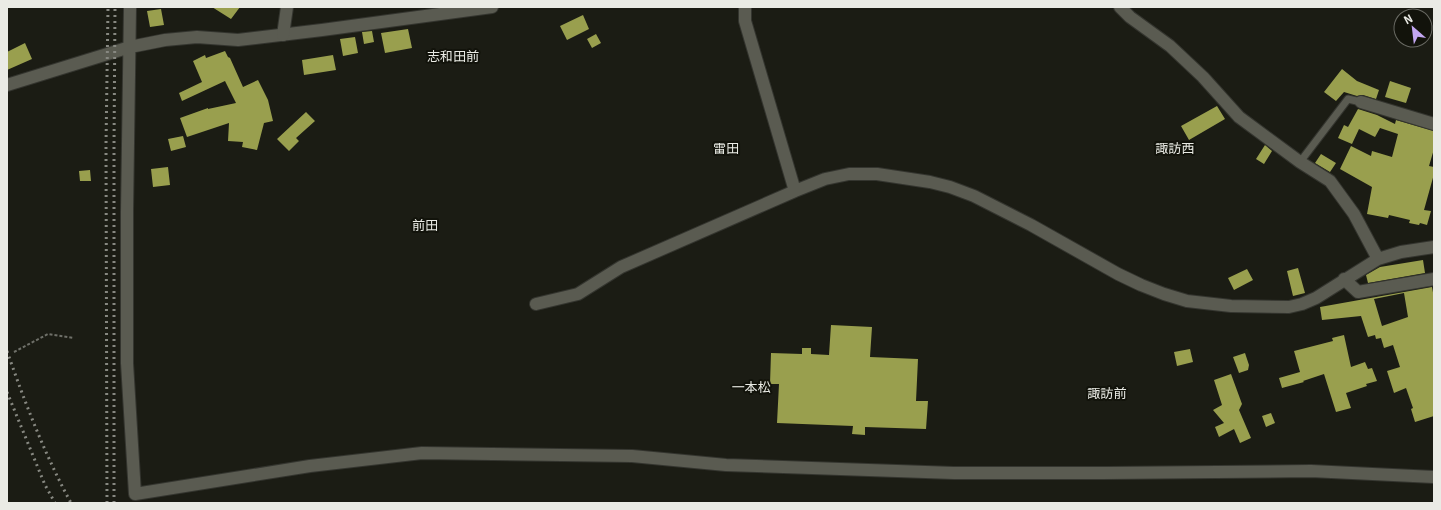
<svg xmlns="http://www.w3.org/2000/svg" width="1441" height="510" font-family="Georgia,'Noto Sans JP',serif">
<rect width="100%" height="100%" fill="#1b1c14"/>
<path fill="#999f4e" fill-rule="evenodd" d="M212,7h28l-9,12z
M161,9l3,16 -14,2 -3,-16z
M583,15l6,14 -22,11 -7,-14z
M408,29l4,19 -27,5 -4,-20z
M372,31l2,11 -10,2 -2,-12z
M596,34l5,9 -9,5 -5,-9z
M355,37l3,16 -15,3 -3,-17z
M25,43l7,16 -25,11v-18z
M225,51l3,6 2,1 13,29 15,-7 10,20 5,21 -9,2 -7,27 -15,-3 1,-5 -15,-1 1,-18 -42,14 -7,-19 28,-10v1l28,-6 -11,-22 -43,20 -3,-8 23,-11 -9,-21 12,-6 1,3z
M333,55l3,15 -32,5 -2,-15z
M1342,69l15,12 22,9 -3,9 -13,-4 -6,1 -13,-4 -8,9 -12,-9z
M1390,81l21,7 -5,15 -21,-6z
M1217,106l8,13 -36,21 -8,-14z
M1358,109l19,6 18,9 1,-4 38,11v18l-5,17 5,1v7l-10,36 7,1 -4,14 -7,-2 -1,2 -10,-2 1,-3 -21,-5 -1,3 -21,-4 5,-27 -32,-18 11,-23 20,10 1,-5 20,6 6,-23 -18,-6 -5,9 -16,-8 -7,15 -14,-6 6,-13 4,2z
M306,112l9,9 -19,17 3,3 -10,10 -12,-12z
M183,136l3,11 -15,4 -3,-12z
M1265,145l7,6 -8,13 -8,-5z
M1321,154l15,9 -6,9 -15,-9z
M168,167l2,18 -17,2 -2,-18z
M90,170l1,11h-11l-1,-10z
M1423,260l2,13 -57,10 -2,-8 14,-8z
M1298,268l7,25 -12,3 -6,-25z
M1247,269l6,11 -19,10 -6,-12z
M1432,287l2,11v118l-19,6 -4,-13 2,-1 -7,-20 -12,5 -7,-22 13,-4 -7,-22 -9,3 -3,-10 -5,1 -1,-4 -7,2 -7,-21 -39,4 -2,-13zM1404,293l4,24 -26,9 -8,-27z
M831,325l41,2 -2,30 48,2 -2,42h12l-2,28 -61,-2v8l-13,-1 1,-8 -76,-3 2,-39h-9l1,-31 31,1v-6h9v6l18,1z
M1344,335l7,32 14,-5 3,7 4,-1 5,13 -11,3 1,2 -21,7 5,15 -15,4 -12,-38 -21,7 1,1 -22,6 -3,-10 21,-6 -6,-21 39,-10 -1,-3z
M1190,349l3,13 -16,4 -3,-14z
M1245,353l4,12 -1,5 -9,3 -6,-16z
M1231,374l11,30 -3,6 12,28 -11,5 -6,-14 -15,8 -4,-10 9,-4 -11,-13 9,-5 -8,-25z
M1271,413l4,10 -9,4 -4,-11z"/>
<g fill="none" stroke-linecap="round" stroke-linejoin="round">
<g stroke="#34352f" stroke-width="9">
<path id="lane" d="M1300,162l48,-63 13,3"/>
</g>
<g stroke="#34352f" stroke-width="14">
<path id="street" d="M130,7l-3,205v151l8,131 175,-28 112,-13 210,3 94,9 228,8h151l206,-2 123,6
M745,7v14l50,170
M1120,7l10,10 40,29 33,31 36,40 61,45 30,19 24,33 24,45
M7,85l123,-38 35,-7 32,-3 41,3 84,-10 170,-23
M1361,102l73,22
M1344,279l14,13 76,-13
M536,304l42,-10 43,-27 174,-76 30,-12 24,-5h28l53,8 20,5 24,9 57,29 87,49 23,11 23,9 23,7 44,5 58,1 13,-3 14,-6 62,-39 23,-7 33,-5"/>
</g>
<g stroke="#34352f" stroke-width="14">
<path id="secondary" d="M283,35l4,-28"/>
</g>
<path stroke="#6f7069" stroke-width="2" stroke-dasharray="3 2" stroke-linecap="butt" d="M14,352l34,-18 26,4"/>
<use href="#lane" stroke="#5a5b51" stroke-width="7"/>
<use href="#street" stroke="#5a5b51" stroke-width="12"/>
<use href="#secondary" stroke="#5a5b51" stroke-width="12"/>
<path stroke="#878881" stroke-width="3" stroke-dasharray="2 4" stroke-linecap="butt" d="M7,351c18,52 38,104 64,152
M7,392l38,93 10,18
M107,503l-1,-358 2,-138
M114,503v-357l1,-139"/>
</g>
<g text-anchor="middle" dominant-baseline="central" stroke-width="4" stroke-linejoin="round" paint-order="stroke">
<g font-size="13" fill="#eaebe5" stroke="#12130b">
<text x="453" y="55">志和田前</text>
<text x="726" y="147">雷田</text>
<text x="1175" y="147">諏訪西</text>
<text x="425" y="224">前田</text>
<text x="751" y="386">一本松</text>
<text x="1107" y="392">諏訪前</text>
</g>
</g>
<rect width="1441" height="510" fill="none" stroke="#eaebe5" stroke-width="16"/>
<g transform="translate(1413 28) rotate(332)"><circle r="19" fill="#12130b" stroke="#686962"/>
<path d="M0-3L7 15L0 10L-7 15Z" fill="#c3a7f2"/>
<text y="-6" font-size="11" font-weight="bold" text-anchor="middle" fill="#eaebe5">N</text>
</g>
</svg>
